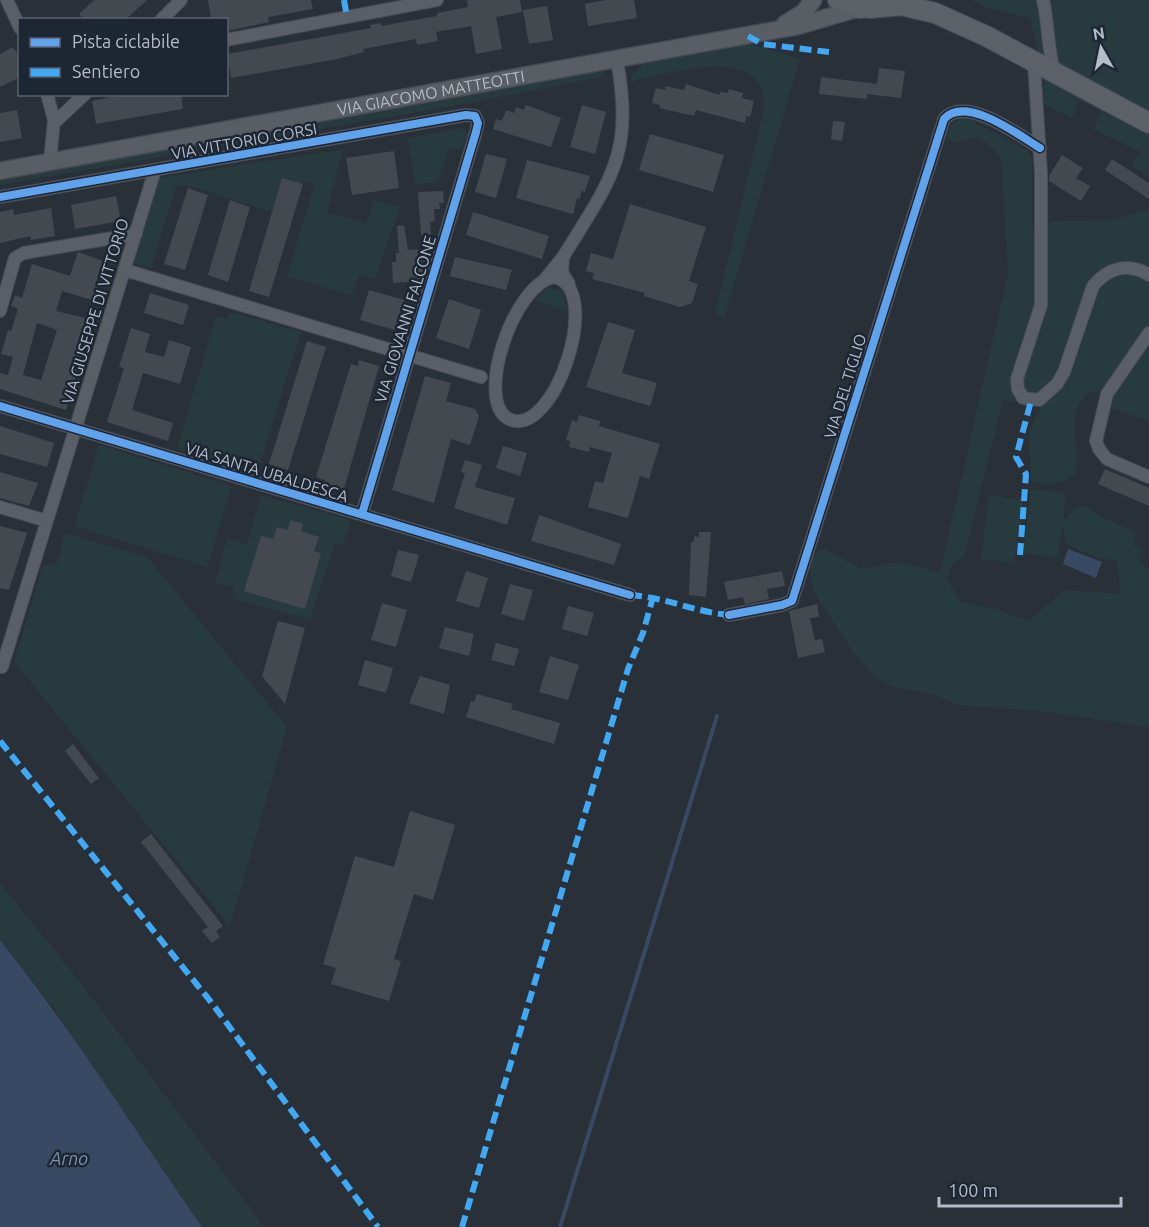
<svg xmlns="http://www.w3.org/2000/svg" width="1149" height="1227" font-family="Ubuntu,sans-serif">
<rect width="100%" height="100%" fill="#2a3038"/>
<path fill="#273a3e" d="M973,0h176v117l-5,15 5,3v42l-18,-12 10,-13 -47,-23 7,-18 -22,-11 -6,18 -29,-14 -1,-28 -13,-58 -45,-11z
M750,44l50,15 -76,259 -9,-4 48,-201c9,-73 -89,-40 -128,-33l-4,3 1,-8 11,-11z
M598,70l8,6 -136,27 -470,82v-7z
M958,119h10l59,31 5,9v72l22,-10 60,-1 30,-10 5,1v210l-36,-12 -14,-15 -9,-3c-27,20 -8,56 -15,84 -16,10 -26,12 -44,6l-2,-49 13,-27 -39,-5 -39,158 -13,7 -4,14 14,23 36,7 31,12 37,-31 56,4 -4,-33 -20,-4 -30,-12 -5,-19 -4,32 -35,-5 8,-64 35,4 -3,28 12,-13 13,-2c14,15 32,17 49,27l-4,12 12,7 -8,2 1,6 11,10v157l-109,-16 -81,-6 -27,-11 -38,-7 -17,-8 -24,-27 -40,-61 -4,-25 5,-12 11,-5 37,20 30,-6 17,1 31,9 68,-300 -7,-115 -14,-15 -11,-6 -16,5 -13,-1 2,-13z
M464,128l4,6 -6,14 -13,1 -11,33 -23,2 -7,-46z
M343,149l-16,63 39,12 8,-24 26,7 -25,72 -16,-4 -7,21 -65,-20 28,-93 -11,-1 -31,30 -85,-26h-12l-25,82 -19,-5 27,-85z
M549,287l14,5 4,19 -33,-10z
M230,312l71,20 -44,141 -80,-25 39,-132 11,3z
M99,445l133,41 -25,81 -133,-41z
M261,495l90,25 -7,24 -9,-1 -25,77 -78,-22 2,-11 -19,-5 12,-44 20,6z
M989,495l34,5 -9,63 -33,-4z
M64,533l83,24 140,170 -57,199 -216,-264 29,-97 14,-1z
M0,883l77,95 187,249h-62l-76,-108 -76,-116 -50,-63z"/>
<path fill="#384963" d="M1068,549l34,13 -6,16 -33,-14z
M0,940c73,91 135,191 202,287h-202z"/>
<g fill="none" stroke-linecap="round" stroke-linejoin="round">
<path stroke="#384963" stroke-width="4" d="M560,1227l157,-511"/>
</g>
<path fill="#444950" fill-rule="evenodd" d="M94,0h53l-22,20h-41l-5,-6z
M208,0h103l2,9 -45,8 1,5 -43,9v-11h-15z
M467,0h53l2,12 -26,5 6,32 -26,5 -5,-28 -35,6 2,9 -21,4 -1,-6 -53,10 1,3 -27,7 -106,19 -4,-24 144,-26 -1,-3 11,-2v3l56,-10v-3l31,-6z
M606,0h28l3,18 -49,8 -3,-22z
M547,6l6,34 -24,4 -6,-34z
M13,47l7,11v19l-20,10v-33z
M879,68l26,3 -4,27 -34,-4v5l-48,-5 2,-17 56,7z
M686,84l33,11 1,-3 8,1 1,-4 14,4 -1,5 12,3 -4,16 -4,-1 -1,7 -49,-13 -2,6 -35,-8 1,-3 -8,-2 4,-15 9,2 1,-4 18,4z
M124,94h57l2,15 -87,15 -4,-23z
M526,105l35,13 -10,29 -58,-18 3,-10 6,2 4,-11 8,3 2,-6 8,3z
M582,105l24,7 -11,42 -25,-7z
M17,110l5,28 -22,4v-29z
M833,121l12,1 -3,19 -11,-2z
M650,134l74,21 -11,37 -74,-22z
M394,151l5,37 -47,7 -6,-37z
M486,154l21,5 -11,39 -21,-6z
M1062,155l21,13 -7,10 14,8 -9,15 -32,-20v-5z
M1112,159l37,24v16l-44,-29z
M527,160l63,16 -5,16 -4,-1 -1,8 -3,-1 -4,16 -57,-16z
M282,178l21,6 -34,113 -20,-6z
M188,188l20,7 -23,75 -21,-6z
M443,191l1,12h-5l1,6h-6l1,12 -5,1 1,13h-10l-3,-43z
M116,196l5,25 -46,8 -4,-24z
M230,200l20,7 -22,75 -20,-7z
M630,204l76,23 -17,54 9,3 -6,19 -12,4 -36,-11 1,-3 -53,-14 2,-6 -8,-2 5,-18 22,6z
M51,208l4,28 -24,4 -1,-4 -30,7v-31l13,-3 1,6z
M473,212l76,24 -7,23 -76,-24z
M404,225l4,25 13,-1 2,23h-3l1,9 -28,2 -1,-21h4v-9h3l-2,-27z
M78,252l25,9 -8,25 5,2 -5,13 -33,-10 -6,20 34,8 -12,33 4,2 -16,56 -66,-21v-16l8,2 5,-18 -12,-3 7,-24 3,1 7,-22 -7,-3 4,-11 7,3 10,-34 38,12zM37,323l20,7 -16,50 -18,-5z
M455,257l57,13 -6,20 -56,-14z
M369,290l35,10 -9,30 -35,-10z
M150,293l39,12 -6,20 -39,-12z
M449,299l32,11 -12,39 -33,-11z
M608,322l27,8 -13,43 35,10 -7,23 -64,-19z
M131,328l19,6 -5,18 19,5 5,-17 22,7 -11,37 -37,-11 -11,37 41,13 -5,18 -61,-19 17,-54 -5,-1z
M307,341l19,6 -38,123 -19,-6z
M359,360l20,6 -35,123 -20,-5 1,-4 -9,-3 35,-113 7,2z
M425,376l26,7 -5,18 29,8 4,7 -9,29 -19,-6 -17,64 -42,-13z
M579,415l21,6 -1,5 61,18 -11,35 -9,-3 -12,42 -40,-11 7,-26 8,2 9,-30 -22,-6 -1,5 -20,-5 1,-6 -4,-1 6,-20 5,2z
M0,426l54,17 -7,24 -47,-13z
M503,446l24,7 -7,23 -24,-8z
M465,460l17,5 -7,22 40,11 -8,27 -53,-17 11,-35 -4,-1z
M1105,469l44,19v18l-51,-22z
M0,472l38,11 -9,23 -29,-8z
M539,515l82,29 -7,21 -83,-24z
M291,520l12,4 -2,7 18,6 -5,14 7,2 -16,56 -61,-18 17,-55 12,3 4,-12 10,3z
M0,526l27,7 -18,57 -9,-2z
M699,532h12l-5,65 -17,-2 2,-53h3v-6l5,1z
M398,550l21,5 -8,27 -20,-6z
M466,571l22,7 -9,30 -23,-7z
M782,571l3,15 -18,3 2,10 -24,5 -2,-7 -15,3 -4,-18z
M510,584l23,6 -9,31 -23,-7z
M382,603l25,7 -11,37 -25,-7z
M817,604l2,13 -9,1 5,22 7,-1 3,13 -27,6 -9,-47z
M568,606l26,7 -7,23 -25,-7z
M278,621l27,7 -20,76 -23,-28z
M445,627l29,7 -5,22 -30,-8z
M496,643l23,6 -5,17 -23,-6z
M550,656l29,9 -11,35 -29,-8z
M365,660l28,8 -7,25 -28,-8z
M420,676l30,9 -6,29 -35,-11z
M477,694l36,10 -2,5 49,14 -6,21 -88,-27 5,-16 3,1z
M73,744l26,34 -8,6 -26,-33z
M410,811l45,14 -22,75 -19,-6 -20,65 7,2 -12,40 -58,-17 5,-16 -13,-4 32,-108 39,11z
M151,834l72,92 -7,5 4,6 -8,6 -10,-12 6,-4 -67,-85z"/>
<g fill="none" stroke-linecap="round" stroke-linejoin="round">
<g stroke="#484c53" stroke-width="14">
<path id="street" d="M7,0l13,28
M1043,0c6,25 4,49 12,74
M161,20l20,-20
M226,40l211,-40
M1034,63l7,110v132l-24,74 1,10 5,9 16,2 18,-16 7,-12 29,-86c15,-18 35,-24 56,-11
M47,94l7,26 -4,42
M54,123l31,-29
M0,197l466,-82 9,1 3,7 -2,9 -114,382
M563,257c48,-78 71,-102 54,-197
M125,270l356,107
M554,277c51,9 0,164 -45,142 -35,-17 4,-135 45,-142z
M546,278l17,-21 -1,15 7,12
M0,311l15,-53 9,-5 112,-19
M1149,333l-42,61 -11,47 3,8 8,10 42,18
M0,406l630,189
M0,507l47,14
M729,615l53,-10 10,-4 152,-482c22,-24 73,15 96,29
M2,667l153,-497"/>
</g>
<g stroke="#484c53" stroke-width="19">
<g id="secondary">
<path d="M785,24l19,-12 9,-12"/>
<path id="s1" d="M0,171l798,-145 61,-18"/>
</g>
</g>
<g stroke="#484c55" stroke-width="22">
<path id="primary" d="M838,0l21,8 23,-2
M870,8l31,-3 34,8 51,23 163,87"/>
</g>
<use href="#street" stroke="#5a5e66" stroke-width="12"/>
<use href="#secondary" stroke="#595d64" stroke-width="16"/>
<use href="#primary" stroke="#5c6168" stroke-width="20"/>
<path stroke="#3fa9f5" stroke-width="6" stroke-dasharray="12 6" stroke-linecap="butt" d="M344,0l3,17
M748,36l14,8 67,8
M1020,555l6,-81 -10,-17 15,-56
M630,595c34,2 65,17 99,20
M0,741l211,261 167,225
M462,1227l166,-558 15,-36 10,-36"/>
<g stroke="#1d2633" stroke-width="11">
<path id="cycleway" d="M0,197l466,-82 9,1 3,7 -2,9 -114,382
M0,406l630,189
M729,615l53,-10 10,-4 152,-482c22,-24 73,15 96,29"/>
</g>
<use href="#cycleway" stroke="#60a3ed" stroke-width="8"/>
</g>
<g text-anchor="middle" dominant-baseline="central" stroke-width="5" stroke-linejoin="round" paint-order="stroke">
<g font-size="16" fill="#b4bcc9" stroke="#1d2633">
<text stroke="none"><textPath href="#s1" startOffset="438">VIA GIACOMO MATTEOTTI</textPath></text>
<text transform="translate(244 141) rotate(-10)">VIA VITTORIO CORSI</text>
<text transform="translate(95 311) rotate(-73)">VIA GIUSEPPE DI VITTORIO</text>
<text transform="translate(405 319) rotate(-73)">VIA GIOVANNI FALCONE</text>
<text transform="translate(845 386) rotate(-73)">VIA DEL TIGLIO</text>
<text transform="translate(267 472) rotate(17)">VIA SANTA UBALDESCA</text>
</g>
<g font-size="18" font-style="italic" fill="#7c92b1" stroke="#1d2633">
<text x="69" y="1158">Arno</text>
</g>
</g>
<rect x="18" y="18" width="210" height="78" fill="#1d2633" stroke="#59626f" stroke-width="1.5"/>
<rect x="30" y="38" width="30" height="9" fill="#60a3ed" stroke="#59626f" stroke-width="1.5"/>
<text x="72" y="48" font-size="18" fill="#b4bcc9">Pista ciclabile</text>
<rect x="30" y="68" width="30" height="9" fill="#3fa9f5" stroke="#59626f" stroke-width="1.5"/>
<text x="72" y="78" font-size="18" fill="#b4bcc9">Sentiero</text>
<g transform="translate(1101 48) rotate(351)" stroke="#1d2633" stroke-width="4.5" paint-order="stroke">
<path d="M0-4.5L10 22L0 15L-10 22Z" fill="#b4bcc9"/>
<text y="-9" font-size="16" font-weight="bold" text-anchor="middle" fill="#b4bcc9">N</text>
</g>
<path d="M939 1197v9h182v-9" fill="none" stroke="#b4bcc9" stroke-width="3"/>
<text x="948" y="1197" font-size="18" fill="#b4bcc9" stroke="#1d2633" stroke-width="4.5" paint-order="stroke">100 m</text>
</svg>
